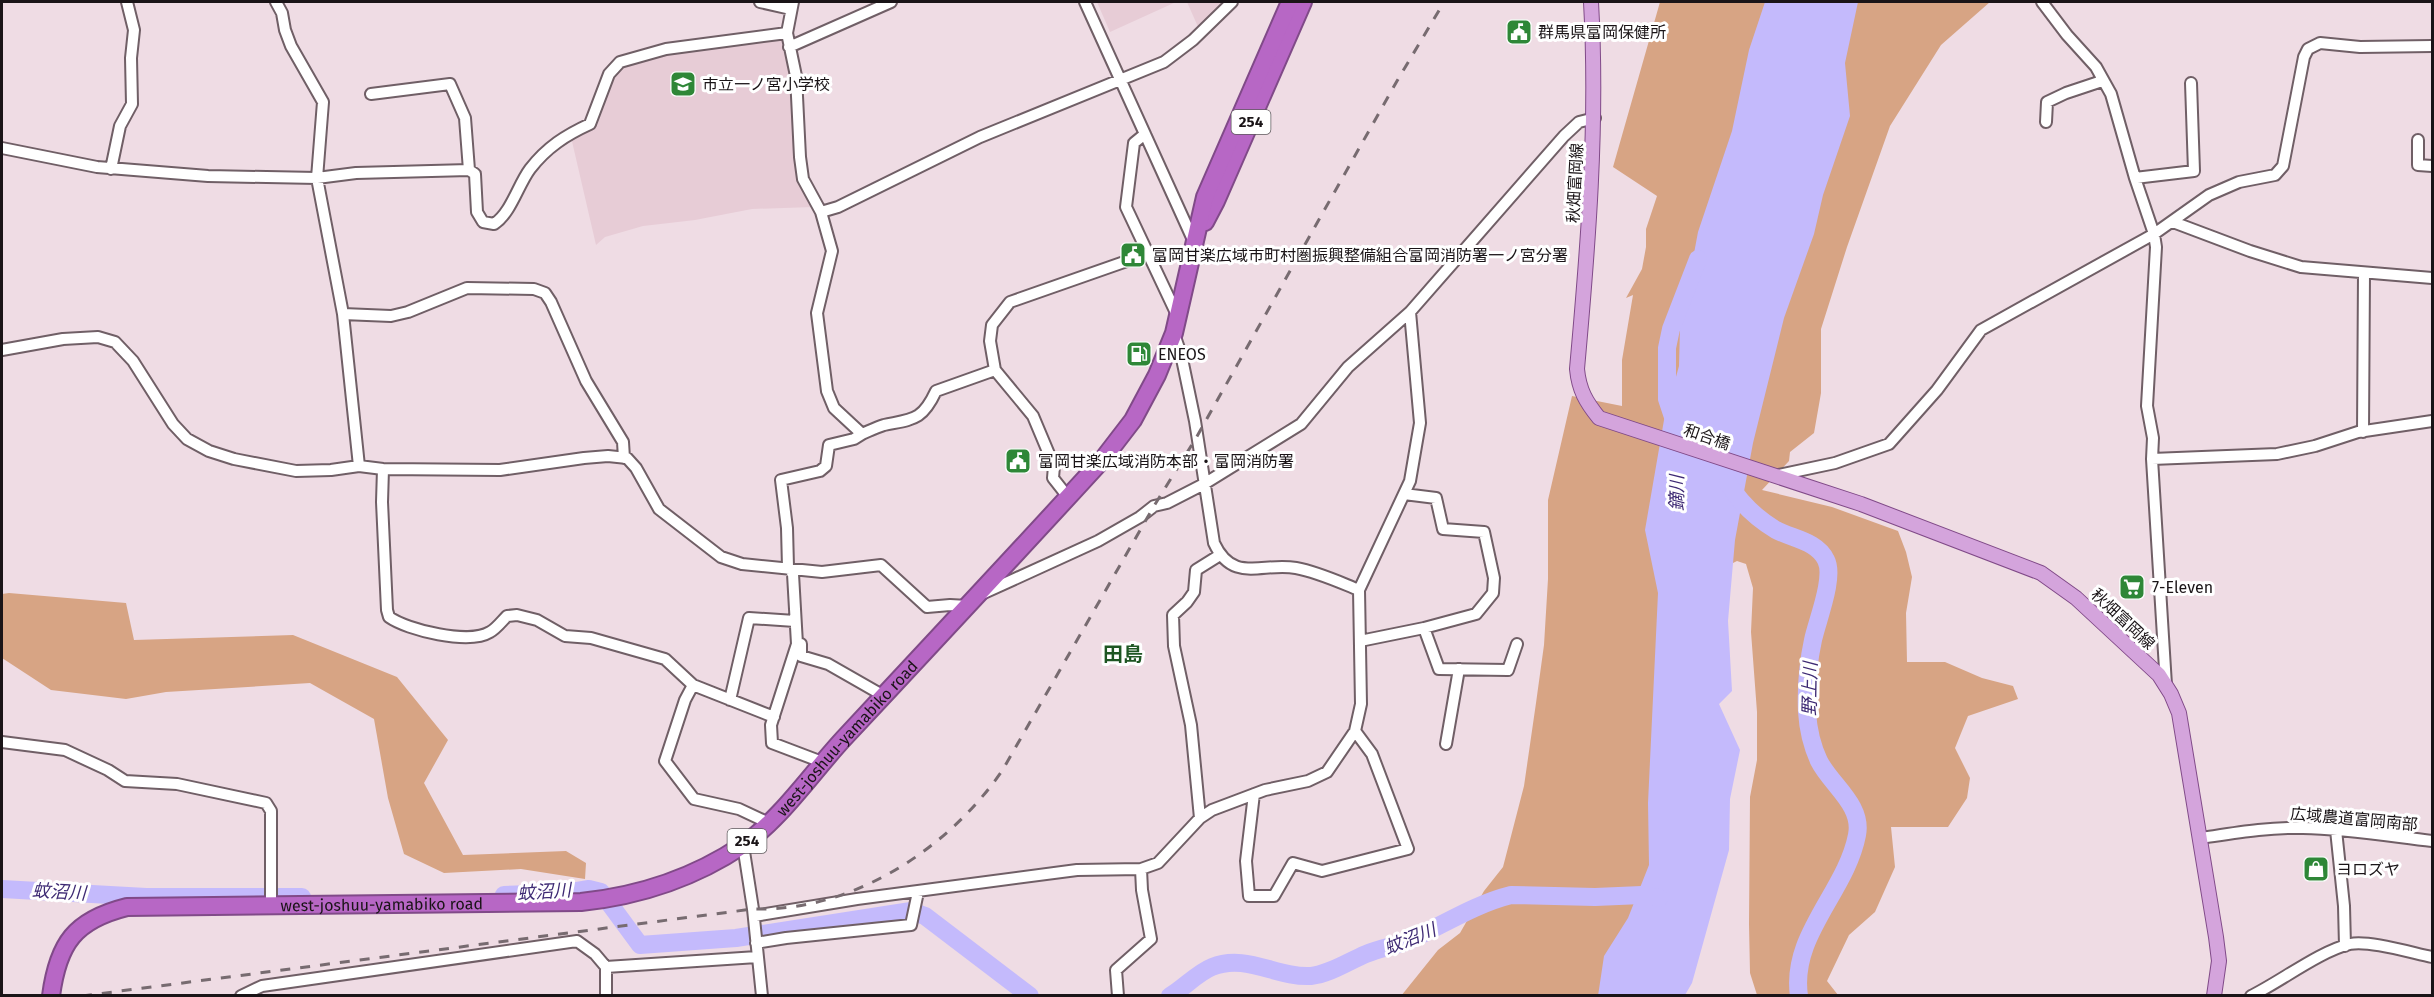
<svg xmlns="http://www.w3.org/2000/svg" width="2434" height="997" font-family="'Fira Sans','Noto Sans JP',sans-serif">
<rect width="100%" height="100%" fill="#efdce4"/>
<path fill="#e7ccd6" d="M1097,2h79l-66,30z
M1187,2h41l-29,27z
M779,39l7,5 6,35 3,55 18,73 -61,2 -57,11 -52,6 -38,11 -9,8 -25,-108 26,-11 17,-51 11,-10 43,-13z"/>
<path fill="#d7a484" d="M1660,2h330l-49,43 -51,81 -43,121 -26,82v64l-7,40 -24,19 -1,9 -27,29 70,17 66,24 8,21 6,25 -6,36 1,49h38l37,16 31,8 5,13 -50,17 -13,32 15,30 -3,20 -19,29h-57l4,40 -20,45 -26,23 -22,46 11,14h-81l-7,-22 -1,-49 1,-127 7,-37v-48l-6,-80 2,-44 -7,-24 -9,-3 -8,4 -111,430 -217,1 37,-46 22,-17 24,-42 19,-24 21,-81 12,-83 8,-58 4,-66v-79l24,-104 50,10v-46l11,-65 -7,3 16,-29 4,-22v-18l11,-33 -44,-29z
M9,593l117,10 8,37 159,-5 104,42 51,63 -24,43 39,72 103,-4 20,12 -1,16 -64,-10 -77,4 -40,-19 -16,-56 -14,-79 -64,-36 -144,9 -40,7 -75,-9 -49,-32v-64z"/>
<path fill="#c4bafc" d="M1765,2h93l-13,61 5,53 -27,79 -9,39 -30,84 -31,125 -18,97 -7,81 4,70 -13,13 21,46 -10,49 -1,51 -37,133 -7,12 -87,1 6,-40 24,-38 21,-53 -1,-62 10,-210 -13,-63 19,-110 15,-54 1,-38 18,-96 34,-101 17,-81z"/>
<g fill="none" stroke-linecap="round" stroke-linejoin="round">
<path stroke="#c4bafc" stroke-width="18" d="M1676,426l-9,-27v-51l4,-19 27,-70
M1728,483c12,20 28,35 48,47 17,9 41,11 50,30 9,17 -9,61 -13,80 -5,23 -7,48 -6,72 1,16 5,34 12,49 12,24 44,44 38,74 -11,57 -67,100 -58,161
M2,889l144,8h156
M504,895l61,-2 24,-4 12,3 39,53 96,-7 175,-27 14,5 105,80
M1170,996c14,-8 27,-23 42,-29 34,-14 65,11 99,9 19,-2 38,-15 55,-22 14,-6 30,-8 44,-14 33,-15 65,-36 101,-45l84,2 47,-2 17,3"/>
<g stroke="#705f66" stroke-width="14">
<path id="minor" d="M276,2l6,11 3,17 6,16 32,56 -6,76 26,136 16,152
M760,2l31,7
M793,2l-6,31 9,43 4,81 3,22 18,33 11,39 -15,62 10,78 7,17 28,26 -8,5 -25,6 -3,21 -6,5 -39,9 6,48 1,39 5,7 4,70 -26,81 1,18 50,19
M1085,2l109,240
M2042,2l25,33 29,32 15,27 24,84 19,56 2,13 -9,159 6,32 -1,21 14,226
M789,47l102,-45
M371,94l79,-10 15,34 4,52 6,4 2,38 6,10 11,2c17,-11 24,-39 36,-55 17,-22 36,-34 60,-45l19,-50 11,-12 46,-13 121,-16
M2046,122l1,-20 19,-9 36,-12
M1145,134l-11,9 -8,64 52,110
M2418,140v25l14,1
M2,148l95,19 111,9 109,2 39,-5 113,-3
M111,169l9,-43 12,-22 -1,-46 3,-28 -7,-28
M2135,178l59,-7 -3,-88
M821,212l17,-5 142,-70 184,-75 29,-22 39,-38
M2173,222l77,29 51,16 131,11
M343,314l48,2 17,-4 59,-24 67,1 11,4 6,9 35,79 37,61 1,16
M1174,334l7,20 14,67 19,122c19,41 48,19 82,25 22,4 43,14 63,22
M2,350l61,-11 35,-2 17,5 18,19 40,63 14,15 22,12 25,8 62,12 35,-1 28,-4 24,3 117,1 84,-12 24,-2 19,2 9,10 23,41 62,48 21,7 80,8 59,-7 46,42 23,-2 18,1
M2363,432l1,-159
M862,434c7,-3 15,-7 22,-9 29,-6 38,-4 52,-34l59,-21
M2152,459l125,-5 38,-8 43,-14 74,-11
M383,469l-1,33 5,108 2,7c18,13 80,28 101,15 6,-3 12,-11 17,-16l10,-1 20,5 28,16 26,2 74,21 28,26 81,32
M1774,476l61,-13 54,-19 48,-54 44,-60 173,-96 55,-39 30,-13 36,-7 8,-9 21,-109 4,-8 12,-6 40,4 72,-1
M1068,497l-15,-19 1,-12 -21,-50 -38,-46 -5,-29 2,-16 18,-23 137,-48
M984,593l114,-52 42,-24 14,-11 13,-3 37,-19 97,-60 47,-57 62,-55 154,-176 15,-14 16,-4
M1424,628l15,41 69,1 9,-26
M1360,641l64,-13 52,-14 17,-21 1,-15 -10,-46 -41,-3 -7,-31 -32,-4
M801,644v12l27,8 56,32
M693,685l-8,15 -20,61 29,38 45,10 30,14
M730,700l19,-82 46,3
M2,742l63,8 43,20 17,11 52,3 89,19 5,8v95
M1446,744l13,-75
M1254,794l-8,67 3,35h25l19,-33 29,8 86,-22 -36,-95 -17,-23
M1200,818l-9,-93 -17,-79 -1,-31 14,-13 7,-10 2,-22 24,-15
M2336,830l8,76 1,40
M2201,838c34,-5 68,-11 102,-10 43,1 86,8 129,13
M743,845l10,64 9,87
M754,916l103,-17 220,-29 64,-1 17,-6 42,-45 12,-8 53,-20 43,-9 19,-9 28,-41 6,-27 -2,-114 51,-109 6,-35 4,-23 -10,-111
M756,943l30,-5 125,-13 7,-33
M606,967l151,-10
M241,996l21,-10 315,-45 18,13 11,13v29
M1118,996l-2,-26 35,-31 -9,-49 -1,-21
M2251,996c29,-14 69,-45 99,-52 19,-4 62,9 82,13"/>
</g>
<g stroke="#804a88" stroke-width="16">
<path id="major" d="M1591,2c7,123 -3,245 -14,367 2,21 9,33 22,49l262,86 180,69 35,25 83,77 12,19 8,19 37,224 3,24 -5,35"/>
</g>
<g stroke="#804a88" stroke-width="20">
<g id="highway">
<path d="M1205,222l11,-21 87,-199"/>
<path id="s1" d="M51,996c7,-53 24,-76 76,-89l454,-5c58,-6 113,-24 162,-57 39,-27 70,-74 103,-109 86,-92 172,-184 257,-277l30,-39 24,-45 17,-42 31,-136 85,-195"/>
</g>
</g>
<use href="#minor" stroke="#fff" stroke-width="10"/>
<use href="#major" stroke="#d4a4dc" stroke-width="14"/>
<use href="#highway" stroke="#b767c5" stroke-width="16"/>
<path stroke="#776b70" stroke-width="3" stroke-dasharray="10 10" stroke-linecap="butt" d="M82,996l671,-87c99,3 194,-59 249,-138l152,-265 42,-68 201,-357 47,-79"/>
</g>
<defs>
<g id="civic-square" transform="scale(1.35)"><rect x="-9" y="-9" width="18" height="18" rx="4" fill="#2e8737" stroke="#fff"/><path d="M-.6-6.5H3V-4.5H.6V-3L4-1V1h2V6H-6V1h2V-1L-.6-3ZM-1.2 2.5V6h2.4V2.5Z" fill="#fff"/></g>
<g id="school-square" transform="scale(1.35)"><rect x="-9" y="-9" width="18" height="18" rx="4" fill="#2e8737" stroke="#fff"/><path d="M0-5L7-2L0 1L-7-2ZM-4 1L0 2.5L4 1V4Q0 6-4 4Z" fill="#fff"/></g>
<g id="fuel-square" transform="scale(1.35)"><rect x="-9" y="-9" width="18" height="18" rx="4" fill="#2e8737" stroke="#fff"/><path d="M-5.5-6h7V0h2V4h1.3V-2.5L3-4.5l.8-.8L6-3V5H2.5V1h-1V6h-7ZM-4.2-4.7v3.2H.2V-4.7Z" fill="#fff"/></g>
<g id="supermarket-square" transform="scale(1.35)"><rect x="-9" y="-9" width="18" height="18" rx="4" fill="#2e8737" stroke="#fff"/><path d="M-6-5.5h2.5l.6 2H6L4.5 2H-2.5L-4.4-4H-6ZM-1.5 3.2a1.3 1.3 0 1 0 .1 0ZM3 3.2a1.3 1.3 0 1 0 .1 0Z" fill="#fff"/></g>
<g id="shop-square" transform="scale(1.35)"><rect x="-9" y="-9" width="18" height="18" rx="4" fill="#2e8737" stroke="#fff"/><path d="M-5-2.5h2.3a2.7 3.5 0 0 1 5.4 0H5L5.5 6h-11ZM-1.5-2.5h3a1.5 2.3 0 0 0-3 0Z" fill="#fff"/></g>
</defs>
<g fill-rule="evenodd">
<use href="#civic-square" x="1519" y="32"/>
<use href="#school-square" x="683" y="84"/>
<use href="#civic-square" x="1133" y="255"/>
<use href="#fuel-square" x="1139" y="354"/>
<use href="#civic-square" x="1018" y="461"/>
<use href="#supermarket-square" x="2132" y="587"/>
<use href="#shop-square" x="2316" y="869"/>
</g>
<g text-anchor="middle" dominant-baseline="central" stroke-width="6" stroke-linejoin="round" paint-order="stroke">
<g fill="#fff" stroke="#5f5a5d" stroke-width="1.5">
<rect x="1231.5" y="110" width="39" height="24" rx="4.5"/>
<rect x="727.5" y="829" width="39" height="24" rx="4.5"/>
</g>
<g font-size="15" font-weight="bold" fill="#1a1417">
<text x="1251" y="122">254</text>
<text x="747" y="841">254</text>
</g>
<g font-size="16" fill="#1a1417" stroke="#fff" text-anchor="start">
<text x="1538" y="32">群馬県富岡保健所</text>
<text x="702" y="84">市立一ノ宮小学校</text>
<text x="1152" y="255">富岡甘楽広域市町村圏振興整備組合富岡消防署一ノ宮分署</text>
<text x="1158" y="354">ENEOS</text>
<text x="1038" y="461">富岡甘楽広域消防本部・富岡消防署</text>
<text x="2152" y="587">7-Eleven</text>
<text x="2336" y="869">ヨロズヤ</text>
</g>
<g font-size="16" fill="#1a1417" stroke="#fff">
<text transform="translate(1575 183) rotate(-87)">秋畑富岡線</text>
<text transform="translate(1707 437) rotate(19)">和合橋</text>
<text transform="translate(2123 619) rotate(43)">秋畑富岡線</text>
<text stroke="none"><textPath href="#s1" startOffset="904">west-joshuu-yamabiko road</textPath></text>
<text transform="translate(2354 819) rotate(5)">広域農道富岡南部</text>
<text stroke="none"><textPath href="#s1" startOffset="382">west-joshuu-yamabiko road</textPath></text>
</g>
<g font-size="18" font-style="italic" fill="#3e2a74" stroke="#fff">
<text transform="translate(1677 493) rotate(-90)">鏑川</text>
<text transform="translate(1810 689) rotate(-89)">野上川</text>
<text transform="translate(59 892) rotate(3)">蚊沼川</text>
<text transform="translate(544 892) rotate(-4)">蚊沼川</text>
<text transform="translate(1410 939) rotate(-22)">蚊沼川</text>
</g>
<g font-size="20" font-weight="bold" fill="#1e5623" stroke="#fff">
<text x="1123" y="654">田島</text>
</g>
</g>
<rect width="2434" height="997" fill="none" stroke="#1a1417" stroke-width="6"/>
</svg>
